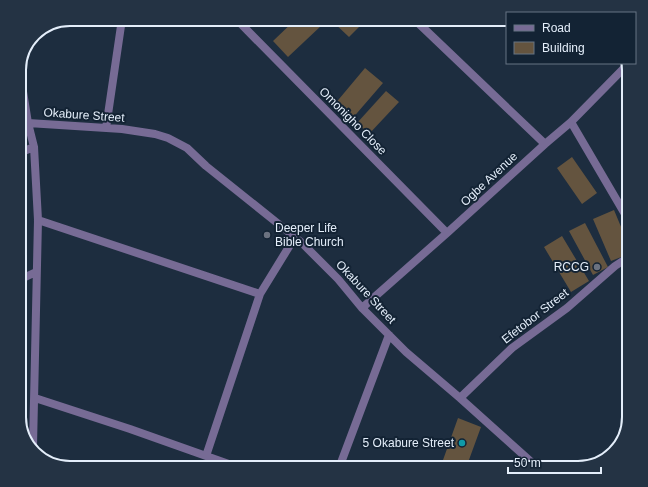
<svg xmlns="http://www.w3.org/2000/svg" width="648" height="487" font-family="Helvetica,sans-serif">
<rect width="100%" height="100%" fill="#1d2d3f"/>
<path fill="#64543f" d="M296,19h20l6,6 -34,32 -15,-16z
M333,19h34l-18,18 -17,-16z
M365,68l18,15 -32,37 -17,-15z
M386,91l13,11 -30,32 -12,-11z
M572,157l25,36 -15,11 -25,-36z
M614,210l15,36v8l-18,7 -18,-42z
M19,219l6,15 -6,2z
M585,223l23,44 -15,8 -24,-44z
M562,236l27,45 -18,11 -27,-45z
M19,361l4,19 -4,1z
M458,418l23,9 -15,41 -23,-8z"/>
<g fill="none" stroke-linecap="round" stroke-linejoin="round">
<path stroke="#776b95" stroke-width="8" d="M414,19l131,125
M242,25l205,208
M19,66l9,57 6,24 4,73 -5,226
M571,122l58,99
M28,123l94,6 33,5 13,4 19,10 19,18 95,76 37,37 24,29 44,44 54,46 78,70
M106,128l16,-109
M19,153l15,-6
M38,220l222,74
M19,280l17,-8
M362,308l85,-75 98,-89 26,-22 57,-58
M35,398l95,31 110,39
M460,398l52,-50 55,-40 48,-42 14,-9
M206,456l54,-162 35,-57
M339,468l50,-133"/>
</g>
<g fill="#6b7280" stroke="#132334" stroke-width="1.5">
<circle cx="267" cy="235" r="4"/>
<circle cx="597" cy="267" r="4"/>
</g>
<circle fill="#0f9aa8" stroke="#132334" stroke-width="1.5" cx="462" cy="443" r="4"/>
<g text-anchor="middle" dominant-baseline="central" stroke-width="4" stroke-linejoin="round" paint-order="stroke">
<g font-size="12" fill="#e4eefa" stroke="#132334">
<text transform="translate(84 115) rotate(4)">Okabure Street</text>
<text transform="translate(353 121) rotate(45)">Omonigho Close</text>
<text transform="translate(489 179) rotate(-43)">Ogbe Avenue</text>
<text transform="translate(366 292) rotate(47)">Okabure Street</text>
<text transform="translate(535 316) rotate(-38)">Efetobor Street</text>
</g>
<g font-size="12" fill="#e4eefa" stroke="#132334" text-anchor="end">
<text x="275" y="228" text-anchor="start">Deeper Life<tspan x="275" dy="14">Bible Church</tspan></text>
<text x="589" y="267">RCCG</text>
<text x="454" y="443">5 Okabure Street</text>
</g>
</g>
<path d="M0 0H648V487H0ZM70 26H578A44 44 0 0 1 622 70V417A44 44 0 0 1 578 461H70A44 44 0 0 1 26 417V70A44 44 0 0 1 70 26Z" fill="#243344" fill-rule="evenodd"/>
<path fill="none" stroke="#e4eefa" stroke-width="2" d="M70 26H578A44 44 0 0 1 622 70V417A44 44 0 0 1 578 461H70A44 44 0 0 1 26 417V70A44 44 0 0 1 70 26Z"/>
<rect x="506" y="12" width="130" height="52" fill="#132334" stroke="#677483"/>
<rect x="514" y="25" width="20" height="6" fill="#776b95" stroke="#677483"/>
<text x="542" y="32" font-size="12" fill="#e4eefa">Road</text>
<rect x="514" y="42" width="20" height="12" fill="#64543f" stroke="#677483"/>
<text x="542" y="52" font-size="12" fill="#e4eefa">Building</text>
<path d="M508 467v6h93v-6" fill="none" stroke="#e4eefa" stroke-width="2"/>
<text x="514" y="467" font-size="12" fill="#e4eefa" stroke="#132334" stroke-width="3" paint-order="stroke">50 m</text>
</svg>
